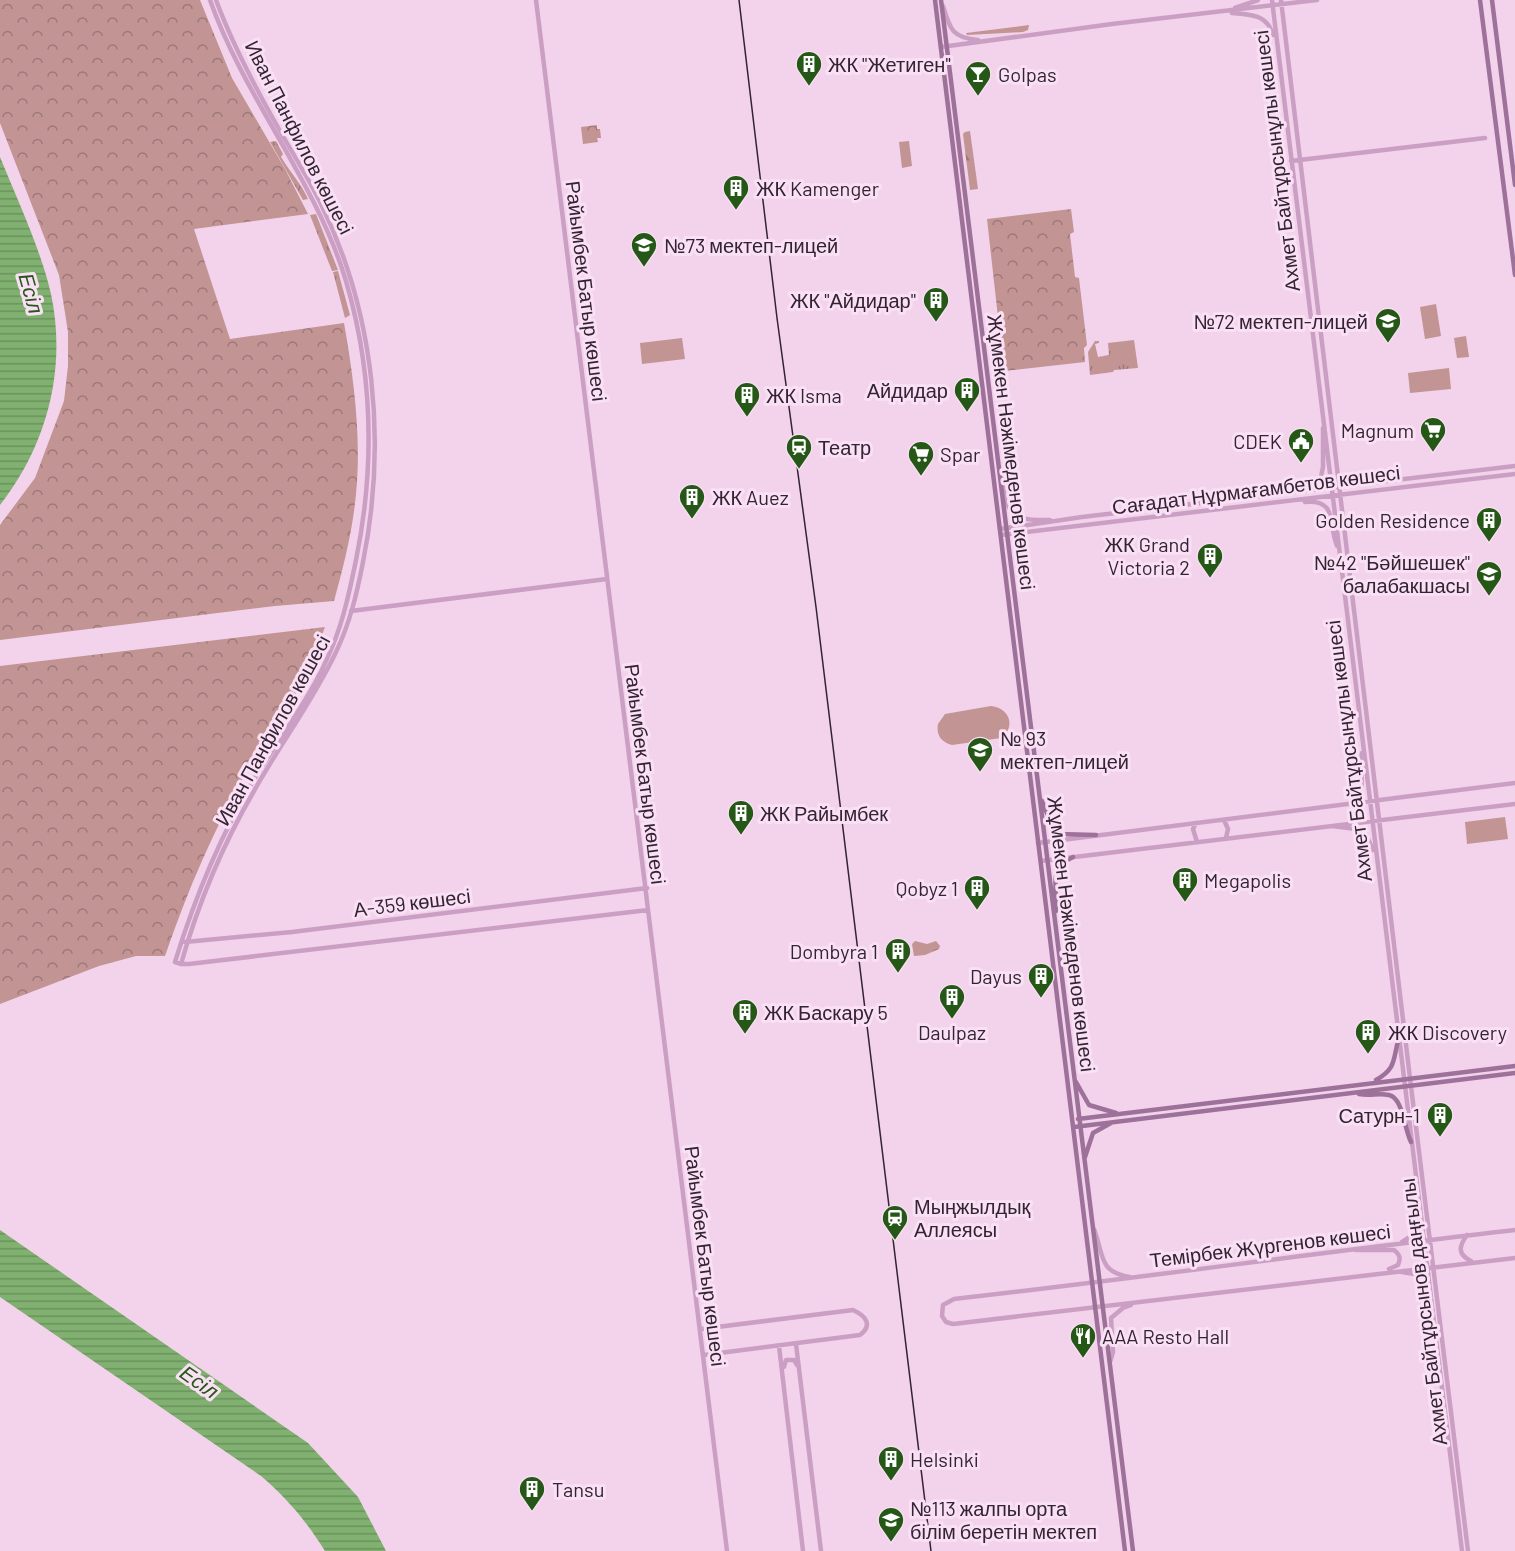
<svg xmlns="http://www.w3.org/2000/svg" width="1515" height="1551" font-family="Barlow,sans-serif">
<defs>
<pattern id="grass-tufts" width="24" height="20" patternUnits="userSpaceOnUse" patternTransform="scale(1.5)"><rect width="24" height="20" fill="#c29493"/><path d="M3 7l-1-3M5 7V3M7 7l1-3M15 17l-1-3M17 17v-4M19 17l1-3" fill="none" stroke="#9e7879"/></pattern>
<pattern id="forest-firs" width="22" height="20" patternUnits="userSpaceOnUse" patternTransform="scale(1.5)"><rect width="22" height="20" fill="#c29493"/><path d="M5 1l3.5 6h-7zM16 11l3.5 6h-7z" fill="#9e7879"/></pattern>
<pattern id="park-crowns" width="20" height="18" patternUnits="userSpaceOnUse" patternTransform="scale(1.5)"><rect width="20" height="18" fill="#c29493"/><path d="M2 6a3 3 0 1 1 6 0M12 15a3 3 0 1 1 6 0" fill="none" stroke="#9e7879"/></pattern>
<pattern id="water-rules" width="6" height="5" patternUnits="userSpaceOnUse" patternTransform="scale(1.5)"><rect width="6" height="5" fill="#81b170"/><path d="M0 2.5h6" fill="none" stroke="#6a905d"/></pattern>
</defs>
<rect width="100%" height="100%" fill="#f2d3eb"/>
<path fill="url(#grass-tufts)" d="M1029,25l-1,5 -5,2 -56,3 -1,-2z
M276,141l7,13 -2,3c9,15 20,26 27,42l-5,1 -33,-58z
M316,214l22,56 -6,1 -22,-56z
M338,271l12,44 -5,3 -12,-46z
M1134,340l4,28 -24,2 -1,2 -23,3 -2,-23 7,-11h4v2l-4,1 3,13 11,-2 -1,-12z"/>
<path fill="url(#forest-firs)" d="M970,131l8,58 -8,1 -7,-56 2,-2z"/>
<path fill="url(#park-crowns)" d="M0,0h200l32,78 53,91 23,45 -114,15 36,110 114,-16c11,62 19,126 10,188 -4,30 -12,61 -20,90l-59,5 -275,34v-115l35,-47 29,-77 4,-35v-34l-9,-57 -59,-152z
M597,125v4h3l1,9h-4l1,4 -15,2 -2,-17z
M1071,209l3,23 -4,2 5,43 4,1 8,67 -3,3 1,14 -81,9 -17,-152z
M325,627c-11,28 -22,57 -38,83 -12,20 -27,37 -38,57 -35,62 -61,122 -84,189h-29l-37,10 -99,38v-338z
M915,941l12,3 9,-3 4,5 -1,3 -14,6 -11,1 -2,-12z"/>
<path fill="#c29493" d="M909,141l3,25 -10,2 -3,-26z
M1436,304l5,32 -16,3 -5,-32z
M1466,336l3,21 -12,1 -3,-20z
M682,338l3,21 -43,5 -2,-21z
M1449,368l2,21 -41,4 -2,-20z
M991,706c19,2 25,21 10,32l-49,7c-11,-3 -16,-10 -14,-21l7,-10z
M1505,817l3,22 -41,5 -2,-22z"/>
<path fill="url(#water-rules)" d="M0,157c17,42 41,93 51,137 16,75 -4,151 -51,211z
M0,1230l308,213 50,54 28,54h-61c-18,-29 -38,-53 -64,-75l-261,-179z"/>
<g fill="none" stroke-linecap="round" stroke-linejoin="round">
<path stroke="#cb9fc4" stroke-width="4.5" d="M210,0c35,99 106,181 136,281 27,92 29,186 10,279 -6,29 -12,58 -23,85 -19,48 -50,88 -77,131 -35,58 -61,121 -81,186l6,2h8l459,-54
M536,0l191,1551
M1272,0l190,1551
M1281,0l129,1078 58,473
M943,6c7,23 9,32 35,34
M1235,8l23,-8
M1232,13c19,2 35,1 41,22
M941,47l171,-23 205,-24
M1291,161l194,-23
M1002,479c2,8 2,17 5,24 6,19 27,17 43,17
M1306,489l15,-12 2,-10v-39
M1305,502c33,-3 23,22 32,44
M1000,529l82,-12 433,-51
M1001,535l514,-61
M351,611l256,-32
M1351,802c18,-9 7,-31 11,-49
M1224,820l4,9 -2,9
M1196,823l-3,6 4,13
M1332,826l32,4 9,20
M1038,843l477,-60
M1041,861l474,-57
M185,942l107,-10 355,-44
M181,964c17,-60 41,-118 73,-173 26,-47 59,-90 82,-139 14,-29 21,-59 27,-90 24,-119 12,-248 -42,-358 -12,-25 -27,-48 -41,-73 -24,-42 -47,-85 -64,-131
M1094,1229c10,26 4,43 36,48
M1515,1230c-187,21 -373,48 -561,69l-11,6 -1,11 4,6 7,2 562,-66
M1467,1235c-8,11 -10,19 4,26
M1402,1242l11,-7 2,-5 1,-36
M1356,1250h38c6,5 7,8 4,15l-9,4
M1402,1272l12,2 8,5 7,29
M701,1329l152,-19c13,6 20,15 7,25l-156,20
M796,1344l25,207
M779,1346l24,205
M1110,1362l3,-10 -2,-34 12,-10 8,-3
M784,1367l2,-7h8l3,5"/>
<path stroke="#9e719b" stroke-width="4.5" d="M935,0l190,1551
M941,0l192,1551
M1480,0l35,275
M1492,0l23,185
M1042,801l12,30 4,3 38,1
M1056,911c2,-23 -9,-42 17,-54
M1376,1080c20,-11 17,-20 22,-39
M1076,1082l13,23 27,8
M1359,1094c10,2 20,-1 30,1 14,3 15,33 22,47
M1078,1119l437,-53
M1074,1127l441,-54
M1085,1157l8,-24 18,-10"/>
<path stroke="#332333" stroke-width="1.5" d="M739,0l38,318 39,289 115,944"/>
</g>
<defs>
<g id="building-pin" transform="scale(1.35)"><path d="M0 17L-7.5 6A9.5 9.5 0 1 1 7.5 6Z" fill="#255816" stroke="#fae0f4"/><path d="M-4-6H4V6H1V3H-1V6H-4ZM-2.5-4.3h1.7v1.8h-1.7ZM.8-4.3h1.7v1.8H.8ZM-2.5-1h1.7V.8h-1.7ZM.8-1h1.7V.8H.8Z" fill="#fff"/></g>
<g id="bar-pin" transform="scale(1.35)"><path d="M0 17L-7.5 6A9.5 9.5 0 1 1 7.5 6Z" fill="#255816" stroke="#fae0f4"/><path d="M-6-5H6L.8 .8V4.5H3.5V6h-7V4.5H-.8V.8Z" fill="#fff"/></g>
<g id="school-pin" transform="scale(1.35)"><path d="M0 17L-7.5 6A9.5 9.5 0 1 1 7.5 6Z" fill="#255816" stroke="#fae0f4"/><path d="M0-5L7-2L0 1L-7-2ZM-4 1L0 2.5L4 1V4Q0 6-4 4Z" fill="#fff"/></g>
<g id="supermarket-pin" transform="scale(1.35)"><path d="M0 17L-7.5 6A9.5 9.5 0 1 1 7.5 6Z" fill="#255816" stroke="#fae0f4"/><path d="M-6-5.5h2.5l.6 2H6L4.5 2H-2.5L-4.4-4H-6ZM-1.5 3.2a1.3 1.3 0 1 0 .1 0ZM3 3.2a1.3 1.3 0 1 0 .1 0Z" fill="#fff"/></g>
<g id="civic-pin" transform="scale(1.35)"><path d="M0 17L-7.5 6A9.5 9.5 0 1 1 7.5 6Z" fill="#255816" stroke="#fae0f4"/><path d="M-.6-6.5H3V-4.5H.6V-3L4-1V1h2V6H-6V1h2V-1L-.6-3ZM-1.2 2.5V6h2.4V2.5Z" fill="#fff"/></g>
<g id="station-pin" transform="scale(1.35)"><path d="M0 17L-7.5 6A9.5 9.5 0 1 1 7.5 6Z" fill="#255816" stroke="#fae0f4"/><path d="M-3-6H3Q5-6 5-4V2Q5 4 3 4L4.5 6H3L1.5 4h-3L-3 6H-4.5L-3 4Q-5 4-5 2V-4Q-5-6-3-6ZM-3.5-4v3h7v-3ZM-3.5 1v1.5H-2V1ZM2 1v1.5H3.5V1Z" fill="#fff"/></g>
<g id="restaurant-pin" transform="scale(1.35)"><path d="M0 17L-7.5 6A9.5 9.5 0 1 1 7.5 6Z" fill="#255816" stroke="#fae0f4"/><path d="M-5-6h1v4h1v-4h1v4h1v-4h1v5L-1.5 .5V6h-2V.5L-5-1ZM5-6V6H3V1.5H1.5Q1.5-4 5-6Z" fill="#fff"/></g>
</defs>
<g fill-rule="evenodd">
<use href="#building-pin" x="809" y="64"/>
<use href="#bar-pin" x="978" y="74"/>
<use href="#building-pin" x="736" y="188"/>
<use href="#school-pin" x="644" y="245"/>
<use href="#building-pin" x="936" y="300"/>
<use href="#school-pin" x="1388" y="321"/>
<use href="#building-pin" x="967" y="390"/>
<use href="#building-pin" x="747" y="395"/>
<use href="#supermarket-pin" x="1433" y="430"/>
<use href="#civic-pin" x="1301" y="441"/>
<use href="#station-pin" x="799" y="447"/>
<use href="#supermarket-pin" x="921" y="454"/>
<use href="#building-pin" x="692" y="497"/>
<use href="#building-pin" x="1489" y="520"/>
<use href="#building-pin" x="1210" y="556"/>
<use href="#school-pin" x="1489" y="574"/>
<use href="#school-pin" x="980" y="750"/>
<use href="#building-pin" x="741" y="813"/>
<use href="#building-pin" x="1185" y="880"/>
<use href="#building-pin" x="977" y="888"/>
<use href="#building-pin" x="898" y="951"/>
<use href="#building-pin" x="1041" y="976"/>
<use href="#building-pin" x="952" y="997"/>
<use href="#building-pin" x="745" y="1012"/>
<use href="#building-pin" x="1368" y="1032"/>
<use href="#building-pin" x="1440" y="1115"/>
<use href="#station-pin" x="895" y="1218"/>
<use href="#restaurant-pin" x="1083" y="1336"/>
<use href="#building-pin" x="891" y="1459"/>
<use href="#building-pin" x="532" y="1489"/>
<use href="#school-pin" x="891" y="1520"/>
</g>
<g text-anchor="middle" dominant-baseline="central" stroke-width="6" stroke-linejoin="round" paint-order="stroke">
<g font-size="20" fill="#332333" stroke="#fae0f4" text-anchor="start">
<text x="828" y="64">ЖК "Жетиген"</text>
<text x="998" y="74">Golpas</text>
<text x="756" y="188">ЖК Kamenger</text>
<text x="664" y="245">№73 мектеп-лицей</text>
<text x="916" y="300" text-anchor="end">ЖК "Айдидар"</text>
<text x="1368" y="321" text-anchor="end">№72 мектеп-лицей</text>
<text x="948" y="390" text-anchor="end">Айдидар</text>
<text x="766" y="395">ЖК Isma</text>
<text x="1414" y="430" text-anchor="end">Magnum</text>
<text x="1282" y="441" text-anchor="end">CDEK</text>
<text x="818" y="447">Театр</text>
<text x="940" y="454">Spar</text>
<text x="712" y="497">ЖК Auez</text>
<text x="1470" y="520" text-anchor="end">Golden Residence</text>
<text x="1190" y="544" text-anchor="end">ЖК Grand<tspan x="1190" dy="23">Victoria 2</tspan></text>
<text x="1470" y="562" text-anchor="end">№42 "Бәйшешек"<tspan x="1470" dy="23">балабакшасы</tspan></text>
<text x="1000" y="738">№ 93<tspan x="1000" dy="23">мектеп-лицей</tspan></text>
<text x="760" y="813">ЖК Райымбек</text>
<text x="1204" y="880">Megapolis</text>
<text x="958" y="888" text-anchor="end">Qobyz 1</text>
<text x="878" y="951" text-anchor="end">Dombyra 1</text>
<text x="1022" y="976" text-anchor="end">Dayus</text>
<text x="764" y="1012">ЖК Баскару 5</text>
<text x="952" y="1032" text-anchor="middle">Daulpaz</text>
<text x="1388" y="1032">ЖК Discovery</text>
<text x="1420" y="1115" text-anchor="end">Сатурн-1</text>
<text x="914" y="1206">Мыңжылдық<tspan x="914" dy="23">Аллеясы</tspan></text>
<text x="1102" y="1336">AAA Resto Hall</text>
<text x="910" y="1459">Helsinki</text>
<text x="552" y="1489">Tansu</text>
<text x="910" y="1508">№113 жалпы орта<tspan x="910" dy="23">білім беретін мектеп</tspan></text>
</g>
<g font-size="20" fill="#332333" stroke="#fae0f4">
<text transform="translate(300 137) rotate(63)">Иван Панфилов көшесі</text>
<text transform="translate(1276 161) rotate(-97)">Ахмет Байтұрсынұлы көшесі</text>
<text transform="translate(587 291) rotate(83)">Райымбек Батыр көшесі</text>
<text transform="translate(1012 452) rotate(83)">Жұмекен Нәжімеденов көшесі</text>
<text transform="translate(1256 489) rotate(-7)">Сағадат Нұрмағамбетов көшесі</text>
<text transform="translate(272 730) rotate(-61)">Иван Панфилов көшесі</text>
<text transform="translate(1348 751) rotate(-97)">Ахмет Байтұрсынұлы көшесі</text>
<text transform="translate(646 774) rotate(83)">Райымбек Батыр көшесі</text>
<text transform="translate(412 902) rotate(-7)">А-359 көшесі</text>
<text transform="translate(1072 934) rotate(83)">Жұмекен Нәжімеденов көшесі</text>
<text transform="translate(1270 1245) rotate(-7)">Темірбек Жүргенов көшесі</text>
<text transform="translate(706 1256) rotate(83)">Райымбек Батыр көшесі</text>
<text transform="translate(1423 1312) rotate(-97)">Ахмет Байтұрсынов даңғылы</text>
</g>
<g font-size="21" font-style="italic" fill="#255816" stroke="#fae0f4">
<text transform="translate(32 293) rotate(74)">Есіл</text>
<text transform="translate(200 1381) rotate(35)">Есіл</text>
</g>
</g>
</svg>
